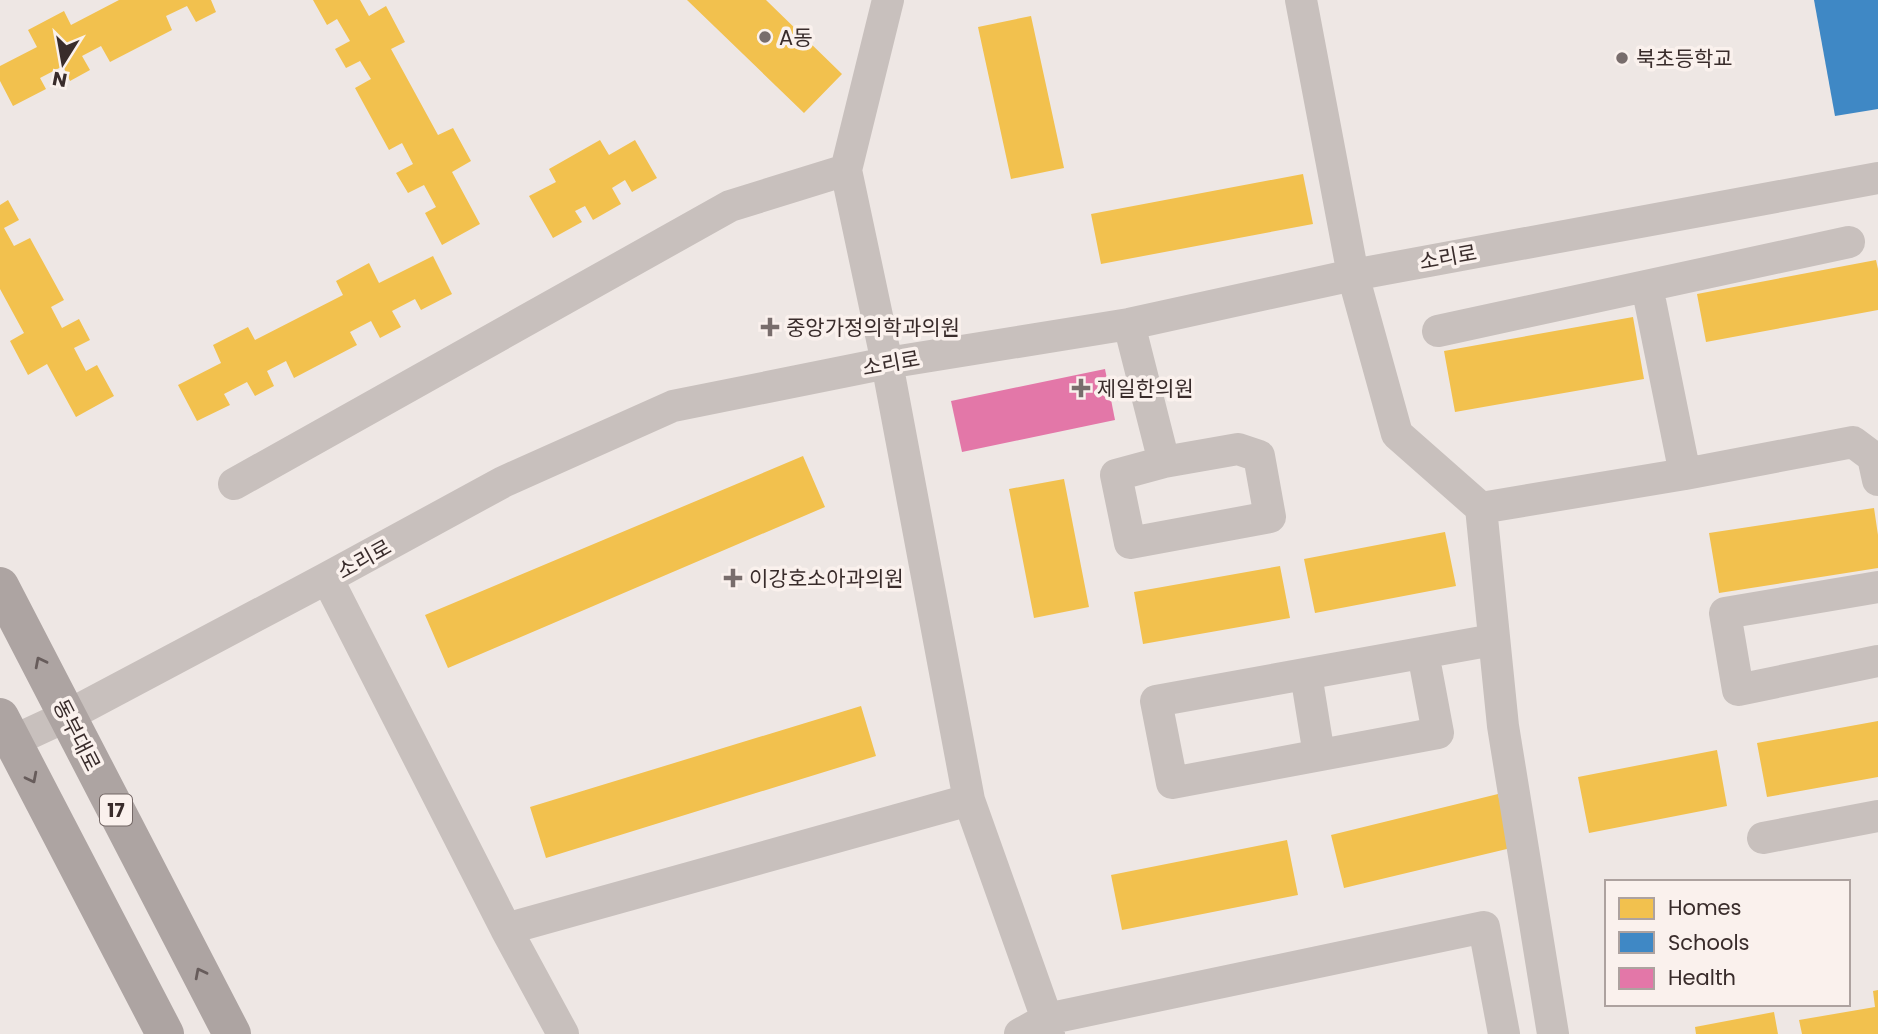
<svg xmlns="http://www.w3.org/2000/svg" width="1878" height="1034" font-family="Poppins,'Noto Sans KR',sans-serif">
<rect width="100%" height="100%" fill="#eee7e4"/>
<path fill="#f2c14e" d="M119,0h92l5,12 -20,10 -9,-16 -21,10 6,14 -62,32 -9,-16 -19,10 8,14 -20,11 -7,-15 -23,12 6,11 -33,17 -13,-25v-15l37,-19 -9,-17 36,-19 7,14z
M313,0h47l9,16 17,-10 19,36 -14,7 47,86 15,-7 18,33 -19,11 28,52 -38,21 -17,-32 11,-6 -12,-22 -16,8 -12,-20 17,-9 -11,-21 -13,7 -34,-62 16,-9 -11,-18 -14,7 -11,-19 15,-8 -13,-22 -10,6z
M687,0h79l76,74 -38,39z
M1031,16l33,152 -53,11 -33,-152z
M600,140l9,15 26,-15 22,38 -25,14 -7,-12 -13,8 9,16 -28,16 -8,-14 -10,5 7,11 -29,16 -24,-42 27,-14 -7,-13z
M1303,174l10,50 -212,40 -10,-50z
M8,200l11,20 -15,8 10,18 16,-8 34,62 -13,7 11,21 17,-9 11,21 -16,8 12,23 11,-6 17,31 -38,21 -29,-53 -19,11 -18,-34 14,-8 -24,-44v-84z
M433,256l19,38 -31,16 -6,-11 -23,12 9,16 -21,11 -9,-17 -21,11 7,13 -63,33 -8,-17 -19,10 7,15 -19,10 -8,-14 -23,12 6,11 -33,16 -19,-36 43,-22 -8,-18 35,-18 7,13 88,-45 -7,-14 33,-18 10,20z
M1876,260l2,9v41l-172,32 -9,-48z
M1633,317l11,62 -189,33 -11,-61z
M803,456l22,51 -377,161 -23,-53z
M1064,479l25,128 -55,11 -25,-129z
M1874,508l4,27v33l-159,25 -10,-60z
M1445,532l11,54 -141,27 -11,-54z
M1280,566l10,52 -147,26 -9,-52z
M861,706l15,50 -330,102 -16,-51z
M1878,721v56l-111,20 -10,-54z
M1717,750l10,56 -138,27 -11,-56z
M1498,794l13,54 -167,40 -13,-53z
M1287,840l11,55 -176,35 -11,-55z
M1878,990v44h-76l-3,-14 76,-13 -2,-16z
M1774,1012l4,22h-82l-1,-7z"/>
<path fill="#3f88c5" d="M1814,0h64v109l-43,7z"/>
<path fill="#e377a8" d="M1105,369l10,51 -153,32 -11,-51z"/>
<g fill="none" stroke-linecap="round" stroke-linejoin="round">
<path stroke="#c8c0bd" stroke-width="32" d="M888,0l-42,170 41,193 82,437 78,219 2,15
M1301,0l52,275 44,159 84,74 22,218 50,308
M1647,286l38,188
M1129,324l35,138
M1438,331l411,-89
M1238,449l21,7 11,61 -140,26 -14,-68 48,-13z
M234,484l496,-278 116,-36
M1481,508l204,-34 168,-32 20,15 5,23
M327,578l179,351 57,105
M1878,587l-153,26 13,77 140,-29
M1423,653l15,80 -266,50 -16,-82 337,-61
M1306,674l13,81
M13,741l54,-25 260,-138 176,-96 170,-76 214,-43 242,-39 224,-49 525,-97
M1763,838l115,-22
M506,929l463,-129
M1020,1034l27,-15 437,-92 20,107"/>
<path stroke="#ada4a2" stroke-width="38" d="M0,586l232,448
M0,717l165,317"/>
</g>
<defs><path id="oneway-chevron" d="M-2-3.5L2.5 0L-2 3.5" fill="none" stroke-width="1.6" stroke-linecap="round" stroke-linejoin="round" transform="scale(1.75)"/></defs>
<g stroke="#675c5b">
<use href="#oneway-chevron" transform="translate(40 662) rotate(-117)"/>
<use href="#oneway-chevron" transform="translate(32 778) rotate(63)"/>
<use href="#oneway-chevron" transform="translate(200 973) rotate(-117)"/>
</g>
<g fill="#786d6c" stroke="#faf1ed" stroke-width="2.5">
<circle cx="765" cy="37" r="7"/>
<circle cx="1622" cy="58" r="7"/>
<path d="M766.5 316.5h7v7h7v7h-7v7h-7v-7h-7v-7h7z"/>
<path d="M1077.5 377.5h7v7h7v7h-7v7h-7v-7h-7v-7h7z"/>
<path d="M729.5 567.5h7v7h7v7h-7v7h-7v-7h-7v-7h7z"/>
</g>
<g text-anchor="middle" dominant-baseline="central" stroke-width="7" stroke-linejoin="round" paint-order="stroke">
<rect fill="#faf1ed" stroke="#736765" stroke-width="2" x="100" y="794.5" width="32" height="31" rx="5"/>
<g font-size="19" font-weight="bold" fill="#392c2b">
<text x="116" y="810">17</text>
</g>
<g font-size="21" fill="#392c2b" stroke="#faf1ed" text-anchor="start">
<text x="779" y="37">A동</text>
<text x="1636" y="58">북초등학교</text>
<text x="786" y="327">중앙가정의학과의원</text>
<text x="1097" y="388">제일한의원</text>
<text x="749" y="578">이강호소아과의원</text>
</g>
<g font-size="21" fill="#392c2b" stroke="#faf1ed">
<text transform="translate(1448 257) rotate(-10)">소리로</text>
<text transform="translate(891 363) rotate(-10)">소리로</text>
<text transform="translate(364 559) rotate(-29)">소리로</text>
<text transform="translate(77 735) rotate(63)">동부대로</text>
</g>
</g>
<rect x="1605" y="880" width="245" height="126" fill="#faf1ed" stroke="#ada29f" stroke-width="2"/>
<rect x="1619" y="898" width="35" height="21" fill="#f2c14e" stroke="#ada29f" stroke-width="2"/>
<text x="1668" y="915" font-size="21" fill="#392c2b">Homes</text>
<rect x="1619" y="932" width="35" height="21" fill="#3f88c5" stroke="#ada29f" stroke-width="2"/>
<text x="1668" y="950" font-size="21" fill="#392c2b">Schools</text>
<rect x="1619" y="968" width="35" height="21" fill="#e377a8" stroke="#ada29f" stroke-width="2"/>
<text x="1668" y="985" font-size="21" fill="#392c2b">Health</text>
<g transform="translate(63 63) rotate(191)" stroke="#faf1ed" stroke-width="5" paint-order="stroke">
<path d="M0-5L12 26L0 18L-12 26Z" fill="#392c2b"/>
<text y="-10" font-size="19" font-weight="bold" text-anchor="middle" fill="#392c2b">N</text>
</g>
</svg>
